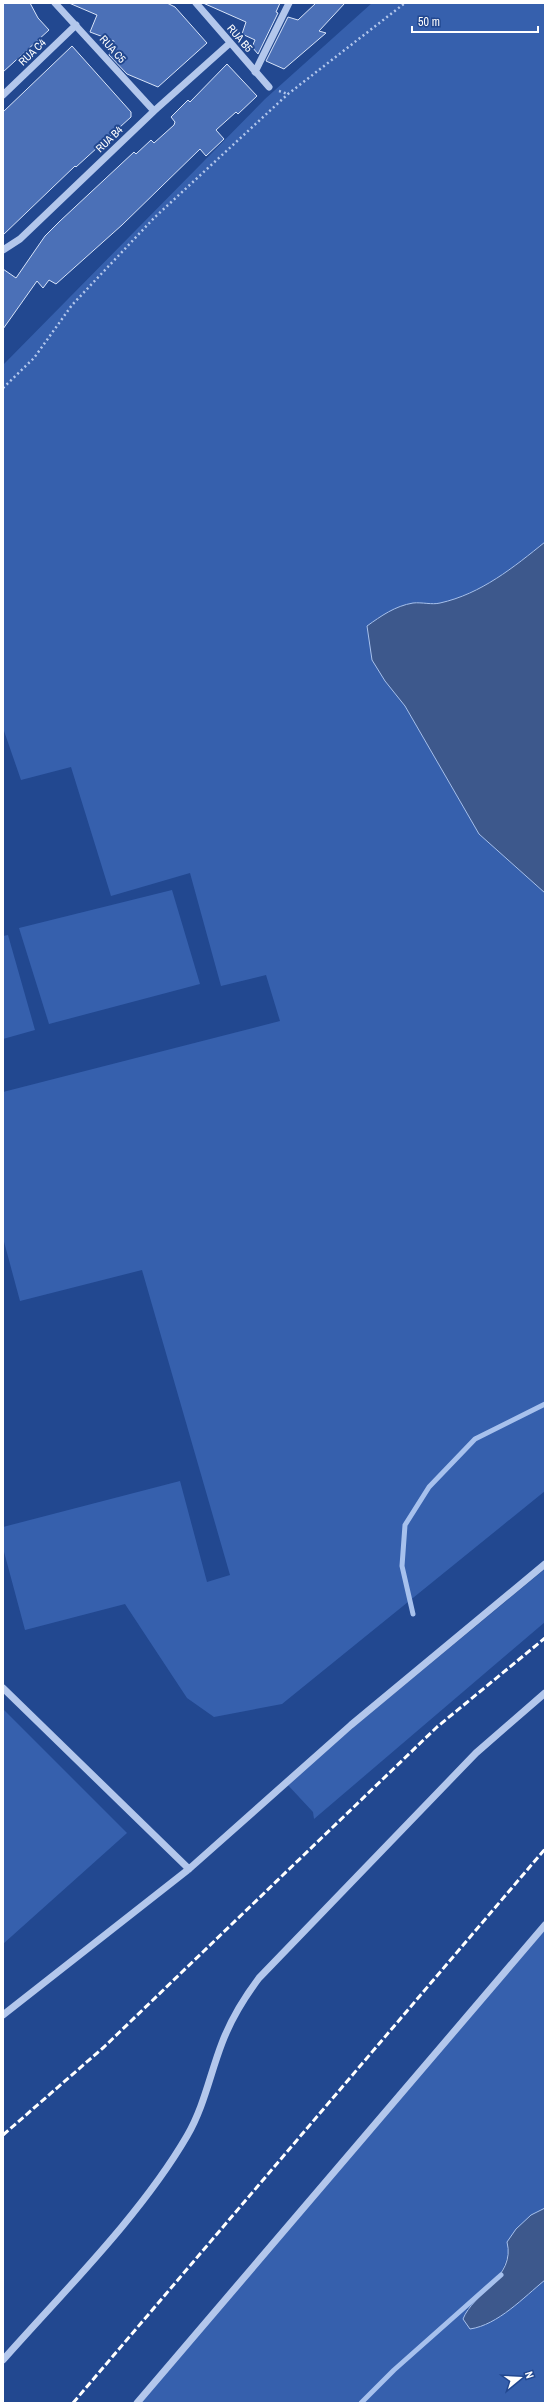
<svg xmlns="http://www.w3.org/2000/svg" width="548" height="2406" font-family="'Archivo Narrow',sans-serif">
<rect width="100%" height="100%" fill="#224890"/>
<path fill="#3660ad" d="M372,3h173v539c-31,25 -65,52 -105,61 -8,2 -18,-1 -27,0 -18,3 -32,13 -46,23l18,55 20,25 74,128 66,59v598l-263,213 -68,13 -27,-19 -62,-94 -100,26 -22,-82v-21l177,-46 27,101 23,-7 -88,-305 -122,31 -17,-63v-146l277,-71 -14,-46 -45,11 -31,-113 -79,23 -40,-129 -50,13 -18,-52v-363l262,-266z
M172,890l28,94 -151,40 -30,-96z
M8,935l27,95 -32,9v-103z
M545,1569v53l-231,197 -1,-7 -27,-29z
M3,1709l124,124 -124,111z
M545,1921v287l-14,7 -22,35 -2,8 -7,18 -18,21 -16,13 33,6 46,-36v123h-408z"/>
<path fill="#3d588c" stroke="#a7c1ed" d="M545,542v351l-66,-59 -74,-128 -20,-25 -13,-21 -5,-34c14,-10 28,-20 46,-23 9,-1 19,2 27,0 41,-9 74,-36 105,-61z
M545,2208v72c-21,17 -47,45 -75,49l-7,-10c10,-26 53,-42 44,-77l9,-13 15,-14z"/>
<g fill="none" stroke-linecap="round" stroke-linejoin="round">
<path stroke="#a7c1ed" stroke-width="5" d="M413,1614l-11,-48 3,-41 24,-38 46,-48 70,-35
M361,2403l33,-33 107,-95"/>
</g>
<path fill="#4b70b7" stroke="#d8e4f9" d="M3,3h27l8,15 11,12 -46,42z
M69,3h98l8,4 32,36 -49,44 -31,-13 -18,-19 5,-14 -24,-9 7,-17z
M203,3h77l-4,9 2,1 -20,41 -6,-7 3,-7 -13,-6 4,-12z
M316,3h29l-26,28 7,2 -42,36 -18,-8 22,-44 10,3z
M72,46l59,66v5l-55,50 -1,-1 -72,69v-123z
M227,64l30,32 -19,18 -2,-2 -20,18 8,9 -18,17 -6,-7 -78,76 -66,59 -7,-4 -6,8 -6,-7 -34,48v-60l13,9 29,-42 15,-15 74,-69 2,2 15,-14 3,3 20,-18 1,-3 -4,-5 17,-17 2,2z"/>
<g fill="none" stroke-linecap="round" stroke-linejoin="round">
<path stroke="#b3c7ec" stroke-width="2.5" stroke-dasharray="2 3" stroke-linecap="butt" d="M279,91l9,3
M3,388l31,-30 38,-53 82,-87 134,-124 117,-91"/>
<path stroke="#b3c7ec" stroke-width="7" d="M55,3l99,108
M196,3l73,84
M255,72l34,-69
M3,95l73,-70
M3,250l17,-11 134,-128 76,-68
M3,1688l186,181
M3,2015l186,-146 162,-144 194,-161
M3,2360c61,-69 138,-145 184,-224 17,-29 23,-62 35,-93 9,-24 22,-45 37,-65l217,-225 69,-60
M137,2403l408,-478"/>
<path stroke="#fff" stroke-width="3" stroke-dasharray="7 3" stroke-linecap="butt" d="M3,2135l101,-88 333,-320 108,-89
M73,2403l472,-554"/>
</g>
<g text-anchor="middle" dominant-baseline="central" stroke-width="4" stroke-linejoin="round" paint-order="stroke">
<g font-size="11" fill="#fff" stroke="#224890">
<text transform="translate(240 38) rotate(49)">RUA B5</text>
<text transform="translate(113 49) rotate(48)">RUA C5</text>
<text transform="translate(32 52) rotate(-44)">RUA C4</text>
<text transform="translate(109 139) rotate(-44)">RUA B4</text>
</g>
</g>
<rect width="548" height="2406" fill="none" stroke="#ffffff" stroke-width="8"/>
<g transform="translate(520 2378) rotate(72)" stroke="#224890" stroke-width="3" paint-order="stroke">
<path d="M0-3L7 15L0 10L-7 15Z" fill="#ffffff"/>
<text y="-6" font-size="11" font-weight="bold" text-anchor="middle" fill="#ffffff">N</text>
</g>
<path d="M412 26v6h126v-6" fill="none" stroke="#ffffff" stroke-width="2"/>
<text x="418" y="26" font-size="12" fill="#ffffff" stroke="#224890" stroke-width="3" paint-order="stroke">50 m</text>
</svg>
